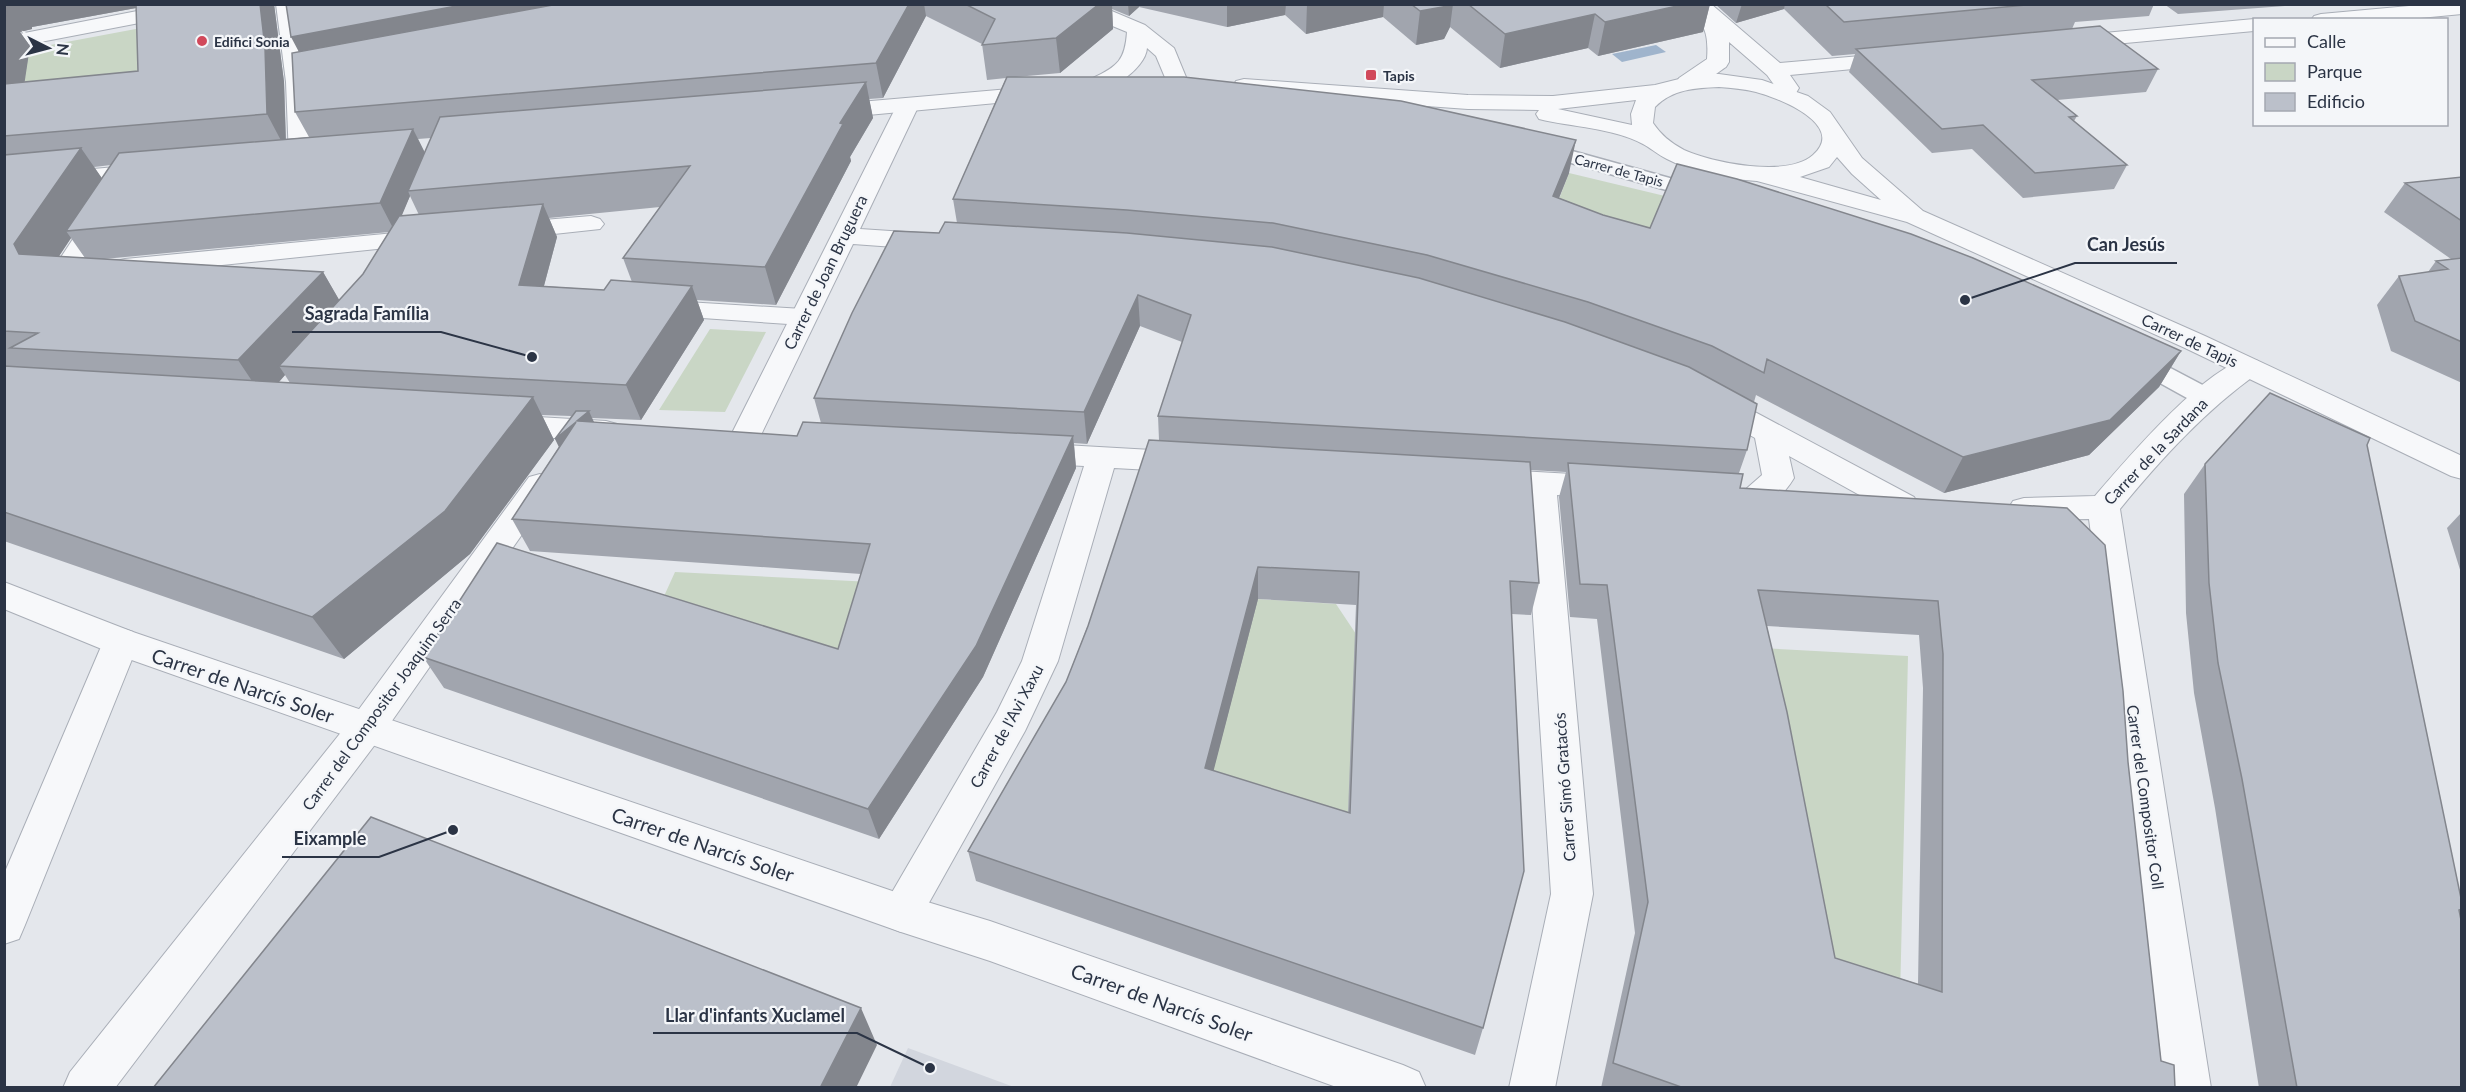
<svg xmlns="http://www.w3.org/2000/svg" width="2466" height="1092" font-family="Lato,sans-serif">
<rect width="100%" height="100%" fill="#e4e7ec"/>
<path fill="#d2d6de" d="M908,1048l106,39h-124z"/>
<path fill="#c9d6c5" d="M157,25l1,44 -139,51 10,-71z
M1569,173l100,24 -18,43 -106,-5z
M710,329l56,3 -41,80 -66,-2z
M675,572l197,10 -27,83 -185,-60z
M1257,599l79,5 20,30 -9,210 -152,-48z
M1762,648l146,8 -8,343 -75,-23z"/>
<path fill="#9fb4cc" d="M1656,45l10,7 -44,10 -10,-8z"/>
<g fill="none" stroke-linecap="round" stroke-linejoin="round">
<g stroke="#a9aeb7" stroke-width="3">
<path id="service" d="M1536,141l177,49 3,5 -3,5 -8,1 -176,-50 -3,-4 3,-4z
M2131,349l9,3 74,39 4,6 -4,6 -9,2 -9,-2 -74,-41 -3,-5 3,-5z"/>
</g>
<g stroke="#a9aeb7" stroke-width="2">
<path id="pedestrian" d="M103,204l9,3 4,5 -42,65 6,1 4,6 -4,6 -9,2 -23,-3 -4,-6 50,-76z
M591,216l9,3 4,5 -4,5 -93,10 -9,-3 -4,-5 4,-5 9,-3z
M426,230l9,3 4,5 -4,5 -310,32 -9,-2 -4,-6 4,-6 9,-2z
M654,300l149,9 10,2 4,6 -4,6 -10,2 -159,-11 -4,-6 4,-6z"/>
</g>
<g stroke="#a9aeb7" stroke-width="2">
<path id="minor" d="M173,4h44l-3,4 -7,2 -203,39v-12z
M276,4h20l12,78 5,76 -4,5 -8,2 -8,-2 -4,-5 -3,-76z
M1066,4h29l50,21 29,23 14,34 -3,5 -8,2 -8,-2 -13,-31 -9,-8c-1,22 -46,51 -67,46l-3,-5c4,-6 9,-8 16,-11 25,-12 32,-18 34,-46l-58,-24z
M1688,4h23l69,59 115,-10 8,1 3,5 -3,5 -8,1 -105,10 9,13 -3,5 -8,2 -8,-2 -13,-18 -38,-33v20l-3,5c-14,9 -29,25 -47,21l-3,-5 3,-5 28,-19c2,-28 -3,-33 -19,-55z
M2431,4h31v10l-63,6h-88l3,-4 7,-2z
M2254,19l3,1h-3v11l-182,17 -7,-2 -4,-4 4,-4 7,-2z
M908,98l8,2 3,5 -59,124 76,5 9,3 4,5 -4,5 -9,3 -83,-6 -94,195 -4,7 -11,3 -11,-3 -4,-7 168,-334 3,-5z
M2248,358l10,3 4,6 -4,6c-53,38 -96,85 -138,136l91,579h-46l-76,-569 -65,1 -11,-3 -5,-8 5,-8 11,-3 71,-2c32,-37 107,-126 153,-138z
M1715,393l10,3 189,101 5,8 -5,8 -11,3 -11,-3 -103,-57 5,22c-11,18 -27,33 -48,27l-5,-8 5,-8 16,-14 -7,-37 -50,-28 -5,-7 5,-7z
M502,415l104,6 11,3 4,7 -4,7 -11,3 -104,-6 -11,-3 -4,-7 4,-7z
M1029,443l158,9 11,3 5,7 -5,7 -11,3 -73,-4 -56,193 -33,70 -109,195 -15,6 -15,-6 -6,-13 117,-201 25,-51 62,-195 -55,-3 -11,-3 -4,-7 4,-7z
M1487,469l120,7 11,3 5,8 -5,8 -11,3 -50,-3 36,399 -38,194h-46l42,-194 -26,-401 -38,-2 -11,-3 -5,-8 5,-8z
M540,474l11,3 5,8 -5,8 -171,245 -265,350h-52l7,-16 284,-356 175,-239z
M121,628l12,4 6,10 -114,283 -6,14 -15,5v-70l99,-232 6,-10z"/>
</g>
<g stroke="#a9aeb7" stroke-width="2">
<path id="tertiary" d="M1699,74h20l43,6 46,16 22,16 32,46 61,53 282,125 257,120v23l-11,-3 -266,-128 -278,-126 -150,-41c-30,-2 -63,-8 -90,-22 -9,-4 -16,-11 -24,-15 -29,-16 -72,-17 -104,-25l-3,-5 3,-4 -71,-1 -224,-16 -8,-2 -3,-5 3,-5 8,-2 224,16 85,1 102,-11zM1719,87c13,1 25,2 37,5 23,6 91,33 57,63 -26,23 -100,8 -129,-5 -13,-7 -23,-15 -31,-27l2,-16c18,-18 40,-19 64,-20zM1636,100l-5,14 1,11 -74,-16zM1837,157l15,17 29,26 -81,-23 29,-10z
M1043,86l8,2 3,5 -3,5 -226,21 -8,-2 -3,-5 3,-5 8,-2z
M149,164l9,2 3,5 -3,5 -154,15v-14z
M4,582l129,50 768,262 89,27 413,144 16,7 7,16h-87l-349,-127 -89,-29 -792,-280 -105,-43z"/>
</g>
<use href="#service" fill="#f7f8fa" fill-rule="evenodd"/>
<use href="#pedestrian" fill="#f7f8fa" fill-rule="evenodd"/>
<use href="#minor" fill="#f7f8fa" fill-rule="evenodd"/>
<use href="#tertiary" fill="#f7f8fa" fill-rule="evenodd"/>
</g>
<path fill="#a1a5ae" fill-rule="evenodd" d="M4,4h270l10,78 2,57 23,-2 -14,-25 4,-60 -13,-48h1424l-7,28 -105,24 -10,-8 -88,20 -50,-41 -6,12 -28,6 -33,-28 -77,17 -21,-19 -58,12 -88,-20 -10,9 -17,-7 1,20 -53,44 -44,4 553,96 -10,25 44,17 47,13 531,123 -22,36 -70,68 -145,38 -188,-98 -2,7 -7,48 -8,23 1,15 327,20 61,254 33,299 14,27h-574l34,-155 -38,-314 -27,-2 -11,-120 7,-25 -36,-2 9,113 -8,32 -19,-1 -29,414 -8,27 -499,-174 -8,-30 98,-169 93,-242 -1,-24 24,-74 -42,-16 -53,118 -13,-1 2,25 -93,209 -104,162 -435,-151 -21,-31 415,-8 23,-75 -331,-23 -18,-32 47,-72 12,-31 -29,-1 12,25 -84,114 -126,105 -340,-118zM136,8l2,63 -114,11 6,-36 -10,-14 12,-3v-2zM926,16l56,28 5,36 19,-2 -53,121 4,24 -18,10 -125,165 7,25 -24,13 -203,-14 -2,-4 49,2 63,-100 -7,-20 79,5 75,-144 -1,-4 23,-39 -4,-19 14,-1zM431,138l-6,15 -7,-14zM111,165l-9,14 -8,-12zM410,196l9,19 -18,1zM660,207l-37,51 9,24 -28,8 -60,-4 13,-49 -8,-19zM389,232l-26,42 -24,26 -16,-28 -219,-13zM71,238l14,20 -26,-2zM285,375l5,8 -11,-1zM1258,599l98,6 -8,208 -135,-42zM1767,626l152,9 4,53 -5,296 -83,-26z
M1715,4h439l-5,12 -74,6 -3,7 86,40 -12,23 -89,8 20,16 -3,5 53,44 -13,24 -91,9 -51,-49 -40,4 -83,-81 6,-18 -23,2 -48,-47 -48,14z
M2164,4h146l-132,10z
M2462,177v206l-71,-32 -14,-46 22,-29 29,-4 8,-11 15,-2 -67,-47 21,-29z
M2367,445l95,458v7l-3,2 3,176h-203l-44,-280 -21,-115 -8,-80 -2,-119 21,-30z
M2462,512v64l-15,-48z"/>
<path fill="#83868d" d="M4,4h154l-126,23v2l-12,3 10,14 -11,74 -15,-20z
M260,4h14l10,78 2,68 -19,-36z
M467,4h189l-347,67 -18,-34z
M909,4h15l2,12 -43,82 -7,-35z
M1099,4h13l1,25 -53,44 -4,-35z
M1128,4h11v3l-10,9z
M1227,4h59l-1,11 -58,12z
M1307,4h77l-1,13 -77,17z
M1449,4h4l-3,23 -6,12 -28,6 4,-34z
M1686,4h24l-7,28 -105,24 7,-34z
M1742,4h43l-1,5 -48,14z
M1595,14l-7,34 -88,20 5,-34z
M866,82l7,36 -23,39 1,4 -75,144 -11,-38 75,-144z
M413,129l14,28 -19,34 2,5 -15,36 -15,-29z
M1576,140l-7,33 -23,57 7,-34z
M81,148l25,36 -40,47 5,7 -29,44 -23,-28 -5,-10z
M543,204l14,33 -22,82 -16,-34z
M323,272l22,38 -66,56 6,9 -21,24 -26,-39z
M692,286l12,34 -63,100 -15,-35z
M1138,295l2,31 -53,118 -3,-32z
M2181,351l-22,36 -70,68 -145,38 19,-36z
M533,397l21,43 -84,114 -126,105 -32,-42z
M589,411l14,32 -26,-22z
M576,422l-6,48 -15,-31z
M1073,436l3,32 -93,209 -104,162 -11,-30z
M1258,567v32l-52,201 -1,-32z
M861,1008l16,37 -21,43h-36z"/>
<path fill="#bbc0ca" stroke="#83868d" stroke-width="1.5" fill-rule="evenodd" d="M136,4h124l5,44 2,66 -263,22v-52l134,-13z
M286,4h181l-176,33z
M558,4h351l-33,59 -581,49 -3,-59z
M965,4h134l-43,34 -74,7 13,-26z
M1411,4h38l-1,2 -28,5z
M1468,4h218l-81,18 -10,-8 -90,20z
M1825,4h212l-193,18z
M7,12l-3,14v-13z
M2100,26l58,43 -126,11 45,36 -8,1 58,48 -92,8 -52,-48 -41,4 -86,-80z
M1007,77h177l217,24 175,39 -23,56 50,19 47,13 27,-64 60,15 174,55 62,24 208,93 -71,69 -147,37 -196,-98 -3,14 -52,-27 -124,-44 -161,-47 -154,-32 -146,-13 -174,-11z
M866,82l-26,41 3,1 -78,143 -142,-9 67,-92 -282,25 32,-74z
M413,129l-33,74 -314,28 53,-78z
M81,148l-67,96 5,10 304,18 -85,88 -228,-12 28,-15 -34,-2v-176z
M2462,177v44l-57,-38z
M543,204l-24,81 85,5 7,-10 81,6 -66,99 -347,-19 84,-92 36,-58z
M945,222l182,11 145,14 147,31 146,44 124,45 68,37 -10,46 -589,-34 33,-101 -53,-20 -54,117 -270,-14 38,-85 42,-82 45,2z
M2462,258v84l-47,-21 -16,-45 49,-7 -12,-8z
M4,366l529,31 -88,114 -133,106 -308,-105z
M2270,393l100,45 -3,7 95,458v6l-3,1 3,15v163h-165l-55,-309 -24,-116 -9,-80 -4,-119z
M576,411h13l-12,10 220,15 6,-14 270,14 -97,210 -108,163 -445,-152 74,-114 341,106 32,-105 -358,-25 64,-97 -21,17z
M1149,440l381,22 9,121 -29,-2 14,290 -41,157 -515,-177 98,-169 22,-56zM1258,567l101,5 -9,241 -145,-45z
M1568,463l175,11 -3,14 327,20 38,37 18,146 5,71 33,299 13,4 1,23h-491l-71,-25 35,-161 -41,-317 -27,-1zM1758,590l180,11 5,53 -1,338 -107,-34 -48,-246z
M371,817l490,191 -41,80h-667z"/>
<g fill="#d1495b" stroke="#f4f6f9" stroke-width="2">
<circle cx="202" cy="41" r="6"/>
<rect x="1365" y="69" width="12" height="12" rx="3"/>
</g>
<g text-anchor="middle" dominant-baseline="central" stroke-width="4.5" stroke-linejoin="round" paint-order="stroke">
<g font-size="14" font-weight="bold" fill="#2b3445" stroke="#f4f6f9" text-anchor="start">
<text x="214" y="41">Edifici Sonia</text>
<text x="1383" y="75">Tapis</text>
</g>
<g font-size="14" fill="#2b3445" stroke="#f4f6f9">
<text transform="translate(1619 170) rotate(15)">Carrer de Tapis</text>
</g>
<g font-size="16" fill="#2b3445" stroke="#f4f6f9">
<text transform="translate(825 272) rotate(-64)">Carrer de Joan Bruguera</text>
<text transform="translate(2190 340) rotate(25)">Carrer de Tapis</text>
<text transform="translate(2155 451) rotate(-46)">Carrer de la Sardana</text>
<text transform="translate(381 704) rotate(-54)">Carrer del Compositor Joaquim Serra</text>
<text transform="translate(1006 726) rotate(-62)">Carrer de l'Avi Xaxu</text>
<text transform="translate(1564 787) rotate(-94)">Carrer Simó Gratacós</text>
<text transform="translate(2146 797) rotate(82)">Carrer del Compositor Coll</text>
</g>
<g font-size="20" fill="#2b3445" stroke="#f4f6f9">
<text transform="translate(243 685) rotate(19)">Carrer de Narcís Soler</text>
<text transform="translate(703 844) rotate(19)">Carrer de Narcís Soler</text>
<text transform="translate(1162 1002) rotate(20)">Carrer de Narcís Soler</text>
</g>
</g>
<path fill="none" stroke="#2b3445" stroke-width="2" d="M1965 300L2075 263H2177M532 357L441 332H292M453 830L379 857H282M930 1068L857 1033H653"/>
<g fill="#2b3445" stroke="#f4f6f9" stroke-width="2">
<circle cx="1965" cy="300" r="6"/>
<circle cx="532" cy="357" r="6"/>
<circle cx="453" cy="830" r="6"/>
<circle cx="930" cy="1068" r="6"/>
</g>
<g font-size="18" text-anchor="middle" font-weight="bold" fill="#2b3445" stroke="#f4f6f9" stroke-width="4.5" stroke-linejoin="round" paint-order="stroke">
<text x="2126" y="251">Can Jesús</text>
<text x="367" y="320">Sagrada Família</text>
<text x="330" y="845">Eixample</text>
<text x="755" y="1022">Llar d'infants Xuclamel</text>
</g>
<rect width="2466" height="1092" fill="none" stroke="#2b3445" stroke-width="12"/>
<rect x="2253" y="18" width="195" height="108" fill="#f4f6f9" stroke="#a4a8b1" stroke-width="1.5"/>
<rect x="2265" y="38" width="30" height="9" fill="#f7f8fa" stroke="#a4a8b1" stroke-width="1.5"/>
<text x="2307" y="48" font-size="18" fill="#2b3445">Calle</text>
<rect x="2265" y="63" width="30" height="18" fill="#c9d6c5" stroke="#a4a8b1" stroke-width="1.5"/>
<text x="2307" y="78" font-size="18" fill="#2b3445">Parque</text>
<rect x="2265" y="93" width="30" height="18" fill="#bbc0ca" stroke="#a4a8b1" stroke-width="1.5"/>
<text x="2307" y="108" font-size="18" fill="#2b3445">Edificio</text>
<g transform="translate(48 48) rotate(96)" stroke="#f4f6f9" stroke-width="4.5" paint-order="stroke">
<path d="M0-4.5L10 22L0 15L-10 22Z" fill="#2b3445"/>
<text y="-9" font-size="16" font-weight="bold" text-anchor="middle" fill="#2b3445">N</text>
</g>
</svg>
